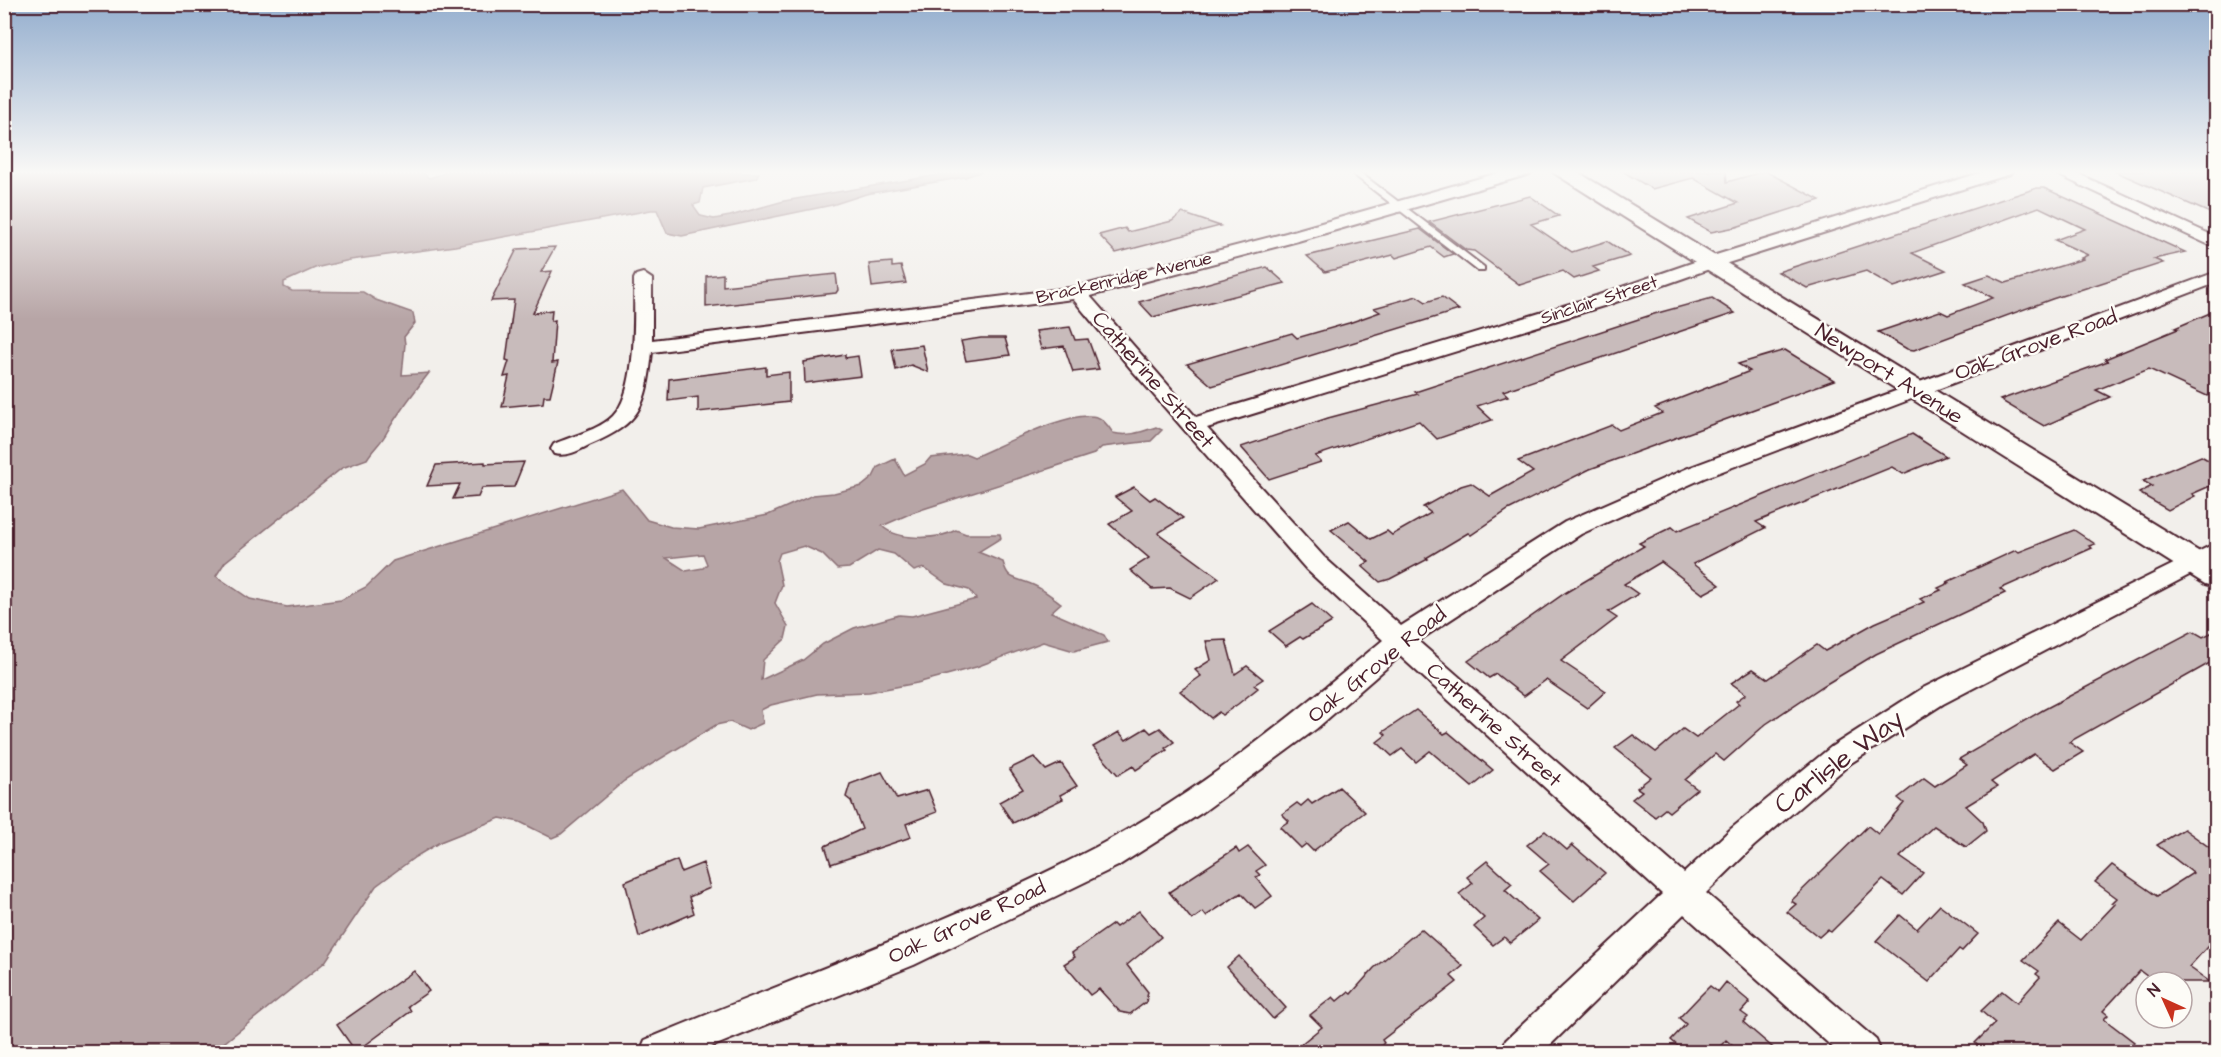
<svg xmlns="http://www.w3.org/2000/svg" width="2221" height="1057" font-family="'Architects Daughter',sans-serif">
<rect width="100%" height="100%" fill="#f2efeb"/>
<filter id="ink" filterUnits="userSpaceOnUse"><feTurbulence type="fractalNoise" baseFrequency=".0167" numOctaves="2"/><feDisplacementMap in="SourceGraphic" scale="12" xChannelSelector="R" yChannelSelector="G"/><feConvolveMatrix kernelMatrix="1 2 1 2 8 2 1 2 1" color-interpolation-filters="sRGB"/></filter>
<g filter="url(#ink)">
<path fill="#b7a5a6" stroke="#8b6f75" stroke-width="1.5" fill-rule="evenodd" d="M29,171h392l8,7 22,-7 308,2 -3,5 -53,10 -3,15 -7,2 8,11 13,3 16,-3 54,-15 178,-30h21l-18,6 -99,17 -34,11 -150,31 -15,-3 -10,-23h-6l-196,36 -105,14 -35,8 -31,14v5l8,4 71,1 13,8 37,13 2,10 -11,14 1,7 -3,31 27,-2c-15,19 -30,38 -42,59 -5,10 -14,17 -20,27l-25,9 -117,94 -9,14 34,23 37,8 54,-7 25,-13 27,-26 229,-72 25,31 24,7 28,2 69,-14 45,-20 21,-2 28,-7 11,-9 5,-10 17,-8 9,16 21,-11 5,-6 37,-4 7,3c27,-11 96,-48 123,-40 7,2 12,10 16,16 15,4 28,-1 43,-6l6,3 -11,11 -49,6 -8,7 -180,58 -32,14c15,15 56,14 74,4l10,4h34l1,4 -23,14 25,10c5,19 12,15 28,22 11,4 21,13 30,19l-10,9 53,23 4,7 -34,9 -31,-9 -67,25 -59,16 -48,9 -52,2 -46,11 -10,5 2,13 -15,7 -18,-8 -14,3 -92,56 -63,53 -9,4 -32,-16 -20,-4 -60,24 -25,15 -39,29 -51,76 -110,88 -8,2h-202l-1,-873zM804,546l18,8 15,15 12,-1 29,-18 16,4 20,17 10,-3 23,16 22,6 7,9 -64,17 -13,-1 -45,13 -31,16 -20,16 -42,20 2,-20 22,-21 3,-13 -13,-23 7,-18 -5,-24 3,-8zM703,554l4,10 -4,4 -17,3 -20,-13z"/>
<path fill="#c8bbbb" stroke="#4a1f2b" stroke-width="1.5" d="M1622,171h104l1,11 38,-11 55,29 -84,27 -25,5 -23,-13 50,-16 -45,-25 -41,11z
M2114,171h103v45z
M2037,188h7l141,64 -31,7 9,4 -111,36 -138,51 -7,-1 -29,-17 62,-21 8,4 45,-17 -28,-15 24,-8 17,8 77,-24 -2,-1 7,-3 -33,-15 30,-11 -46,-22 -127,46 34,17 -52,17 -28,-16 -59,17 -29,-16z
M1530,196l29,20 -28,8 41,28 35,-11 23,15 -37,11 6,4 -25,8 -11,-8 -43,14 -46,-34 -8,-1 -37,-28z
M1182,213l38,13 -104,27 -17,-18 26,-7 3,4 44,-11z
M1420,229l33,25 -9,3 -13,-10 -35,11 -3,-3 -68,17 -18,-16z
M555,247l-14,25 11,-1 -19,42 19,-3 -1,11 4,-1 -3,43 6,-1 -8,34h-6l-1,7 -41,4 7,-31 -5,1 5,-16 -3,-1 8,-60 -23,1 26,-52z
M892,262v5l9,-1 5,17 -34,4 -3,-23z
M1267,267l18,16 -132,34 -14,-15z
M723,274v12l113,-12 2,16 -2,3 -130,14v-31z
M1417,296l9,6 16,-5 17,13 -247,76 -25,-22 105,-31 5,5 52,-15 31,-11 -6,-4z
M1712,298l23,15 -232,78 5,5 -31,10 15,14 -55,19 -18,-18 -104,35 6,6 -52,17 -28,-32 87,-29 90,-24 -3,-2 239,-78z
M2217,310v82l-10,4 -58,-27 -53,21 14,7 -66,29 -44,-26 108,-39 -3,-2 73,-30 -3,-1z
M1070,327l5,13 13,-1 11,30 -26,3 -9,-26 -23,3 -5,-18z
M981,338h24l5,17 -44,6 -5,-20z
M922,345l6,27 -17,-7 -15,5 -4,-21z
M1785,350l49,30 -244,89 -82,41 -37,25 -3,-2 -42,25 2,1 -38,20 -10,3 -18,-16 7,-4 -38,-32 18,-9 22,18 16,-8 5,4 39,-22 -8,-6 38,-21 10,-3 19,13 43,-24 -15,-11 94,-36 7,5 43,-17 -7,-5 95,-37 -12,-7z
M845,355v3l13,-2 3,20 -56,7 -1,-21z
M766,367v8l23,-3v30l-91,10v-15l-30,4 1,-22z
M1912,434l34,22 -43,18 -11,-7 -136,55 9,6 -72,36 27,21 -17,9 -42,-32 -37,22 14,10 -30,18 9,6 -56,43 45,30 -19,17 -41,-28 -22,16 -28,-22 -7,4 -21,-17 97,-68 79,-47 -5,-3 33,-16 5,4z
M2201,456l16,9v18l-25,11 3,2 -27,14 -29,-17 13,-7 -9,-5z
M485,462v2l39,-2 -10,25 -32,1 -4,9 -25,2 7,-15 -33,2 9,-21z
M1134,487l16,13 5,-3 28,21 -25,15 61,45 -29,20 -20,-10 -18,1 -22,-19 19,-12 -40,-34 23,-13 -17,-14z
M2074,530l21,14 -6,2 3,2 -92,41 5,4 -129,61 -53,32 -57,38 -42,37 -9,-7 -30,26 12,9 -28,23 -4,-3 -10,8 -23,-18 10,-8 -5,-3 14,-11 -36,-29 18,-13 23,17 27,-23 13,9 43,-34 -3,-3 10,-7 -15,-11 22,-14 15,10 49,-34 8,6 50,-28 49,-21 -4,-3 21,-9 -3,-2 11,-5 -2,-1 69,-32 3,2z
M1312,604l20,18 -29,17 -3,-2 -14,9 -17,-15z
M2217,630v29l-148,83 14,10 -28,17 -21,-15 -43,28 6,5 -31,19 17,16 3,9 -20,16 -32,-21 -34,31 23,16 -20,22 -20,-15 -52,52 -3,-3 -9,8 -32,-25 9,-8 -5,-3 77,-75 10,8 26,-31 -6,-5 26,-20 11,8 32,-21 -8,-6 84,-49 150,-79 10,6z
M1226,640l9,34 12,-8 16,13 -9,6 4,3 -20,16 -16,11 -3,-3 -8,6 -31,-27 21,-15 -6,-6 16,-10 -5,-19z
M1416,710l28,24 4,-2 45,38 -21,17 -42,-36 -14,11 -14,-13 -10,7 -15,-14 9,-7 -3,-3z
M1146,728l5,5 9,-5 14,14 -9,6 2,2 -31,20 -3,-4 -15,9 -25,-28 26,-15 7,8z
M1034,757l12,13 15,-7 16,23 -17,9 3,4 -50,24 -14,-21 24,-13 -14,-20z
M882,772l15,27 31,-9 9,22 -31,12 5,13 -80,27 -6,-18 37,-17 -11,-28 -5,-4 4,-13z
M1339,787l26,25 -52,39 -7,-7 -5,4 -21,-21 9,-6 -7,-7 15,-11 4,3 7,-6 4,4z
M2184,829l33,24v83l-28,31 21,15h-55l-15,-11 -37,40 5,4 -4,4 30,23 -8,11h-139l-12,-10 20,-20 -14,-12 21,-20 15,12 23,-26 -4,-3 3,-3 -16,-11 36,-37 22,17 34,-36 -3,-1 5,-5 -22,-16 17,-17 45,31 36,-23 -36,-28z
M1545,831l22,19 5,-5 33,28 -31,28 -34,-30 9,-7 -22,-19z
M1248,847l17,18 -9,6 4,4 -4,2 16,19 -17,12 -14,-15 -35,23 -3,-4 -11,8 -23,-28 67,-44 3,5z
M677,860l4,12 22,-9 7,25 -21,9 5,16 -55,24 -14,-55z
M1487,861l25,23 -7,6 33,30 -28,23 -6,-6 -11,8 -19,-18 10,-9 -25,-24 14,-11 -6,-6z
M1940,905l38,29 -16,17 -3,-2 -30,33 -53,-41 24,-26 17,14z
M1139,911l22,26 -34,28 21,27 -2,10 -16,12 -10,-2 -21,-23 -9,6 -26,-31 11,-7 -3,-4 41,-29 3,3z
M1421,929l42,37 -12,10 6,6 -75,58 2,3 -11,10h-83l32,-26 -12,-12 23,-18 4,4 11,-9 3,2 23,-26z
M1239,956l47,52 -13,11 -46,-52z
M414,971l15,20 -21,15 3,5 -55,41 -19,-27z
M1726,982l24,20 -9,10 7,5 -5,5 36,31h-38l-15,-13 -12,13h-28l-15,-13 15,-16 -7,-6 19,-20 12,-12 8,6z"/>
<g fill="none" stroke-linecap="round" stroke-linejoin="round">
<g stroke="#4a1f2b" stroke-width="4">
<path id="service" d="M1349,171h9l126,96v4h-6z"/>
</g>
<g stroke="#4a1f2b" stroke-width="4">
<path id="minor" d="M1505,171h27l-2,3 -232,67 -208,55 106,121 400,-121 107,-37 283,-88h26l-2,3 -295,93 -105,37 -403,124 117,129 77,69 164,-104 123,-54 528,-196v11l-512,195 -123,56 -163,107 266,232 48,-45 99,-81 92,-59 293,-145v18l-273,143 -92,59 -97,83 -48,47 170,147 5,12h-43l-154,-138 -141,138h-42l5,-12 156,-146 -262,-238 -84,73 -113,83 -85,54 -204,99 -215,87h-59l5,-12c151,-63 306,-117 451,-193 104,-55 197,-132 287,-207l-77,-71 -175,-200 -58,-70 -421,53c-6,55 -11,71 -63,93 -11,6 -22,12 -35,9l-3,-5 3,-5c18,-8 45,-14 59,-28 25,-26 21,-103 21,-137l2,-4 7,-2 9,6v61l425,-53 209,-54z
M2050,171h22l144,66v11z"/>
</g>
<g stroke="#4a1f2b" stroke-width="4">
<path id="tertiary" d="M1551,171h25l640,391v25l-11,-3z"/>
</g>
<use href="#service" fill="#fdfcf7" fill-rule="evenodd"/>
<use href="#minor" fill="#fdfcf7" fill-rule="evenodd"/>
<use href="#tertiary" fill="#fdfcf7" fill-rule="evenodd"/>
</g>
</g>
<linearGradient id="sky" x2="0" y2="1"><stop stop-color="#94aece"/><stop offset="0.54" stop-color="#f9f8f6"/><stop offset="1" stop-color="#f9f8f6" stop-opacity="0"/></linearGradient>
<rect width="2221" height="319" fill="url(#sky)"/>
<g text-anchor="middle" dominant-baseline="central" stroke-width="5" stroke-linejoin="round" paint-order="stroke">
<g font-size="18" fill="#4a1f2b" stroke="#fdfcf7">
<text transform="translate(1124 278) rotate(-13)">Brackenridge Avenue</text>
<text transform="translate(1599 300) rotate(-18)">Sinclair Street</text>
</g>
<g font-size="22" fill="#4a1f2b" stroke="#fdfcf7">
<text transform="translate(2036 345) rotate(-20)">Oak Grove Road</text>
<text transform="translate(1889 374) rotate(32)">Newport Avenue</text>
<text transform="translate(1153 380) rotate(49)">Catherine Street</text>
<text transform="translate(1377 665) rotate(-39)">Oak Grove Road</text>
<text transform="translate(1494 725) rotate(42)">Catherine Street</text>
<text transform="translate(967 922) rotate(-25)">Oak Grove Road</text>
</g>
<g font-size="27" fill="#4a1f2b" stroke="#fdfcf7">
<text transform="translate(1839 762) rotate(-37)">Carlisle Way</text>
</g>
</g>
<rect width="2221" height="1057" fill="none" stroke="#fdfcf7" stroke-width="24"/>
<rect x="12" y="12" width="2197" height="1033" fill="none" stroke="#4a1f2b" stroke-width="2" filter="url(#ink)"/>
<g transform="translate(2164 1000) rotate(315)"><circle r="28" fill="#fdfcf7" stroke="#b5a4a5" stroke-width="1.5"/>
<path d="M0-4.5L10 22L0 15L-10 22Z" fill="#c8321e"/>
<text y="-9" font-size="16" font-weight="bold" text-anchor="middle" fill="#4a1f2b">N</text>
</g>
</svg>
